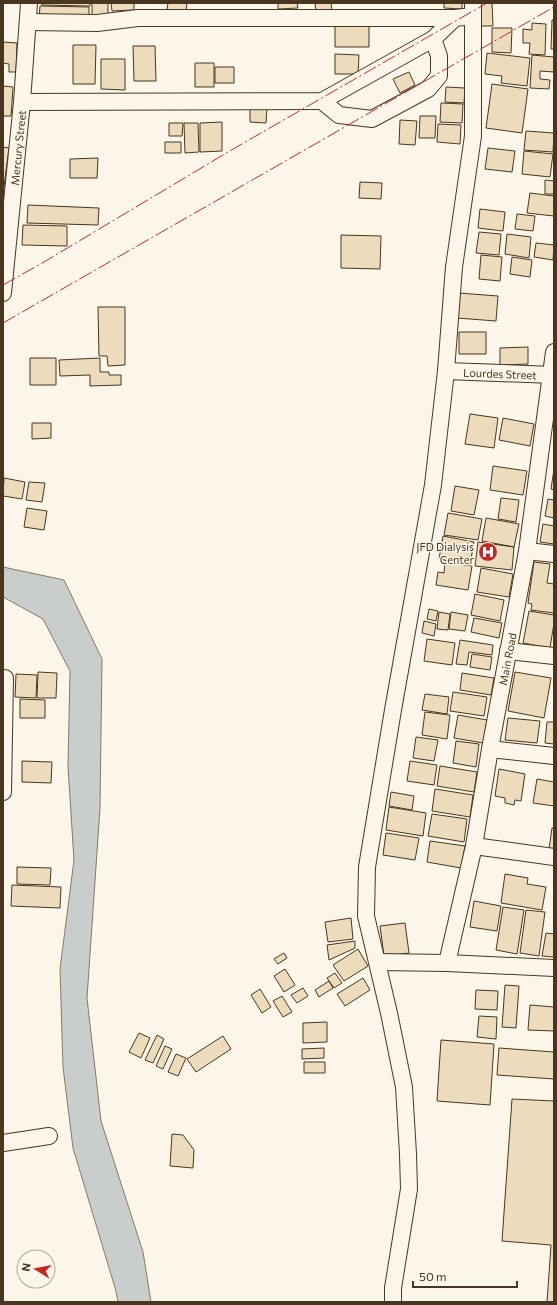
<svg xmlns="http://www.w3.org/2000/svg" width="557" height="1305" font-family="Commissioner,sans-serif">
<rect width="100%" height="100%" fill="#fbf6e9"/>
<path fill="#c9cecd" stroke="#887966" d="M3,567l61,13 38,79 -2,149 -13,190 14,123 42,131 8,50h-33l-2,-11 -43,-143 -10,-81 -3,-98 14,-109 -6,-93 2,-96 -27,-52 -40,-22z"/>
<path fill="#ecdcbc" stroke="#4a3520" d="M42,3h48v3l-48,-1z
M92,3h16v10l-16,6z
M111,3h23v7l-22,1z
M168,3h19l-1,8 -19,-1z
M278,3h19l1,5 -20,1z
M315,3h16l1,8 -16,1z
M444,3h18v6l-18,-1z
M480,3h12l1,23h-12z
M40,6l49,1v13l-50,-1z
M552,20h2v29h-3z
M335,22h34v25h-34z
M532,23l14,1 -1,31 -16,-1 1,-11h-7v-14l9,1z
M492,28h20l-1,25 -19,-1z
M3,42l14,1 -1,29h-7v-8l-6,-1z
M73,45h23l-1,39h-22z
M133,46h22l1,35h-22z
M487,53l43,5 -3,28 -26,-3 1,-7 -17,-2z
M335,54l24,1 -1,19h-23z
M532,55l22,2v15l-14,-1v8l10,1 -1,9 -19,-1z
M101,59h24v31l-24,-1z
M195,63h19v24h-19z
M215,67h19v16h-19z
M409,72l6,13 -15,8 -7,-14z
M492,84l36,5 -6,44 -36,-5z
M3,86l10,1 -2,29h-8z
M446,87l19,1 -1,15 -19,-1z
M441,103l22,1 -1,19 -22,-1z
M250,108h17l-1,15 -16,-1z
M420,116h16l-1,22h-16z
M400,120l17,1 -2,24 -16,-1z
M222,122v29l-22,1v-29z
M169,123h14l-1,13h-13z
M184,123h14l1,29 -14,1z
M438,124l23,1 -1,19 -23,-2z
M526,131l28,2 -1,19 -29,-2z
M165,142h16v11h-16z
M3,147l6,1 -6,46z
M488,148l27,3 -3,21 -27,-3z
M524,151l29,3 -3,23 -28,-3z
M98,158l-1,20h-27v-19z
M545,180l9,1v13h-9z
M360,182l22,1 -1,16 -22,-1z
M530,193l24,3v20l-27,-3z
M28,205l71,3 -1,17 -71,-2z
M480,209l25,3 -2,19 -25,-3z
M517,214l18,2 -2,15 -18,-2z
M23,225l44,1v20l-45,-1z
M479,232l22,2 -2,21 -23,-2z
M507,234l24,3 -2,21 -24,-4z
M341,235l40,1 -1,33 -39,-1z
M536,243l18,2 -1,15 -19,-3z
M481,255l21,2 -2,24 -21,-2z
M512,257l20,3 -2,17 -20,-3z
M459,293l39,3 -2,25 -39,-3z
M98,307h27v58l-17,1 -1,-10h-8z
M459,332h27v22h-27z
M528,347v17l-28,1v-17z
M30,358h26v27h-26z
M100,358v14h9v3h12v10l-31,1v-11l-30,1 -1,-16z
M470,414l28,4 -4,30 -29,-4z
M503,418l31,6 -4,22 -31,-6z
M32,423h19v15l-19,1z
M493,466l34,5 -4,24 -33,-5z
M554,469v21l-3,-1z
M4,478l21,4 -3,17 -19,-3z
M29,482l16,1 -3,19 -16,-2z
M455,486l24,4 -5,25 -23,-4z
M501,498l18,2 -3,22 -18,-3z
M548,499l6,1v18l-9,-2z
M27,508l20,3 -3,19 -20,-3z
M448,513l34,6 -4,21 -34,-5z
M486,518l33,6 -5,23 -32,-6z
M543,524l11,2v18l-14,-2z
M443,536l31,6 -4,23 -31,-6z
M478,542l36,5 -2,23 -37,-4z
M445,562l27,4 -4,24 -32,-5 2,-13 6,1z
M534,562l16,2 -3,19 7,1v29l-23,-3 1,-6 -4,-1z
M481,568l32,6 -4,23 -32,-5z
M475,594l29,6 -4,21 -29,-6z
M429,609l9,2 -2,10 -9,-2z
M529,611l25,4v8l-4,25 -27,-5z
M439,612l11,2 -2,16 -11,-1z
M451,612l17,3 -3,16 -16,-2z
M474,618l28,5 -3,15 -28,-6z
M424,621l12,3 -2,12 -12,-3z
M427,639l28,4 -3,22 -28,-4z
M460,640l33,5 -1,10 -23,-3 -2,13 -11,-1z
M472,654l20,3 -2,13 -20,-3z
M38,672l19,1 -1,25h-19z
M515,672l36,6 -7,40 -36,-7z
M462,673l32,5 -3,17 -31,-5z
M16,674l21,1 -1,23 -21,-1z
M453,692l34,5 -3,19 -34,-5z
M425,694l24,3 -2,17 -25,-4z
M20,699l25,1v18h-25z
M425,712l25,3 -3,24 -25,-4z
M458,715l29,5 -4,23 -29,-5z
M508,718l32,3 -3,22 -32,-3z
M547,722h7v22l-9,-1z
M416,737l22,3 -4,21 -21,-3z
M456,741l23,3 -3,23 -23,-4z
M22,761l30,1 -1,21 -29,-1z
M410,761l27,4 -3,20 -27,-4z
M440,766l37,6 -3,20 -37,-6z
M499,769l26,5 -4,27 -6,-1 -1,5 -9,-2v-5l-10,-2z
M537,779l17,3v24l-21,-3z
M435,789l38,6 -3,22 -38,-6z
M391,792l23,4 -2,14 -23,-4z
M389,807l37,6 -3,23 -37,-6z
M432,814l35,5 -3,23 -36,-6z
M552,828h2v21h-5z
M386,833l33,5 -4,22 -32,-5z
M430,841l35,5 -4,22 -34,-6z
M17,867l34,1 -1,17 -33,-1z
M505,874l23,4 -1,6 19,3 -4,23 -41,-7z
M12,885l49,2 -1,21 -49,-2z
M474,901l27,5 -4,25 -27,-4z
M503,907l21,3 -7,44 -21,-4z
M526,910l19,2 -6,44 -19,-3z
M351,918l2,21 -25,3 -3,-20z
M405,923l4,30 -25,3 -4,-30z
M546,933l8,1v23l-12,-1z
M355,941v7l-26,12 -2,-15z
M358,949l10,17 -24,15 -11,-16z
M284,953l3,5 -9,6 -4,-5z
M285,969l10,16 -11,7 -10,-16z
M335,973l7,10 -8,5 -7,-10z
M363,978l7,12 -25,16 -8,-12z
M329,981l4,7 -14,9 -4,-7z
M505,985l14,1 -3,42 -14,-1z
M303,988l5,8 -11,7 -6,-8z
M260,989l11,18 -9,6 -11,-18z
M476,990l22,1 -1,19 -22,-1z
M282,996l10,16 -9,5 -10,-16z
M530,1005l24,2v24l-26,-1z
M479,1016l18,1 -1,22 -19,-2z
M327,1022v20l-24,1v-20z
M139,1033l11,5 -9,20 -12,-6z
M157,1035l7,4 -11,24 -8,-3z
M223,1036l8,13 -35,23 -9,-13z
M441,1040l53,4 -4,61 -53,-4z
M165,1046l7,3 -9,20 -7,-3z
M324,1048v10l-22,1v-10z
M499,1048l55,4v27l-57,-4z
M176,1054l10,4 -8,18 -10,-4z
M304,1062h21v11h-21z
M512,1099l42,2v201h-7l4,-57 -49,-4z
M172,1134l11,1 11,15 -1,18 -23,-2z"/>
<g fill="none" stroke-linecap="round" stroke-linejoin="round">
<g stroke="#4a3520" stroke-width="18">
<g id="minor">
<path d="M28,22l69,1 41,-5h317"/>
<path d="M322,101l17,14 33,4 56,-30 11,-13v-20l-6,-17"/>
<path d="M22,102l300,-1 111,-62 22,-21 18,-2"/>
<path id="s1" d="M3,293l19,-191 7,-99"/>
<path id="s2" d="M446,371l108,4"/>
<path d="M527,551l27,3"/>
<path d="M508,651l46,5"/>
<path d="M490,749l64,7"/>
<path d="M3,792l2,-114"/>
<path d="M474,846l80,11"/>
<path d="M378,962l69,1 107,5"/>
<path id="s3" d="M447,963l27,-117 16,-97 37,-198 27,-199"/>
<path d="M3,1143l46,-7"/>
<path d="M393,1302v-14l16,-99 -1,-35 -4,-67 -15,-74 -23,-97 1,-49 26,-157 40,-225 13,-114 8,-104 19,-131v-133"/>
</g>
</g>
<use href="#minor" stroke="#fbf6e9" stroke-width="16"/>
<path stroke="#c62828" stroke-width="1" stroke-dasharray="14 3 2 3" stroke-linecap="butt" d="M3,285l41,-23 184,-110 259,-149
M3,323l551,-316"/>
</g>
<defs>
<g id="hospital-disc" transform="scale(1)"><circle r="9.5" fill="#c62828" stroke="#fbf6e9"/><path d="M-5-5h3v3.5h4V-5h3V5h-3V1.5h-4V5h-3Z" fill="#fff"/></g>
</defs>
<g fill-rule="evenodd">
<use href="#hospital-disc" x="488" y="552"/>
</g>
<g text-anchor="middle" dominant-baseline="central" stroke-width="3" stroke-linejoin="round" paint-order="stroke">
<g font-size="11" fill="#4a3520" stroke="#fbf6e9">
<text stroke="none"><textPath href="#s1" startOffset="146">Mercury Street</textPath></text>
<text stroke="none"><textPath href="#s2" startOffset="54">Lourdes Street</textPath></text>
<text stroke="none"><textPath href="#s3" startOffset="310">Main Road</textPath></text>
</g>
<g font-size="11" fill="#4a3520" stroke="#fbf6e9" text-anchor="end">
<text x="474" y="546">JFD Dialysis<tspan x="474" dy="13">Center</tspan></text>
</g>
</g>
<rect width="557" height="1305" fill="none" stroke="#4a3520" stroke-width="8"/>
<g transform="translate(36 1269) rotate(281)"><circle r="19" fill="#fbf6e9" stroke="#b4a999"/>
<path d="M0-3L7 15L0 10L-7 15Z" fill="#c62828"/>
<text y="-6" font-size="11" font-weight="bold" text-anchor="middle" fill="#4a3520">N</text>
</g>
<path d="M413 1281v6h104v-6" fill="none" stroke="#4a3520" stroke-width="2"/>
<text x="419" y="1281" font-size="12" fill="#4a3520" stroke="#fbf6e9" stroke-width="3" paint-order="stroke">50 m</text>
</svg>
